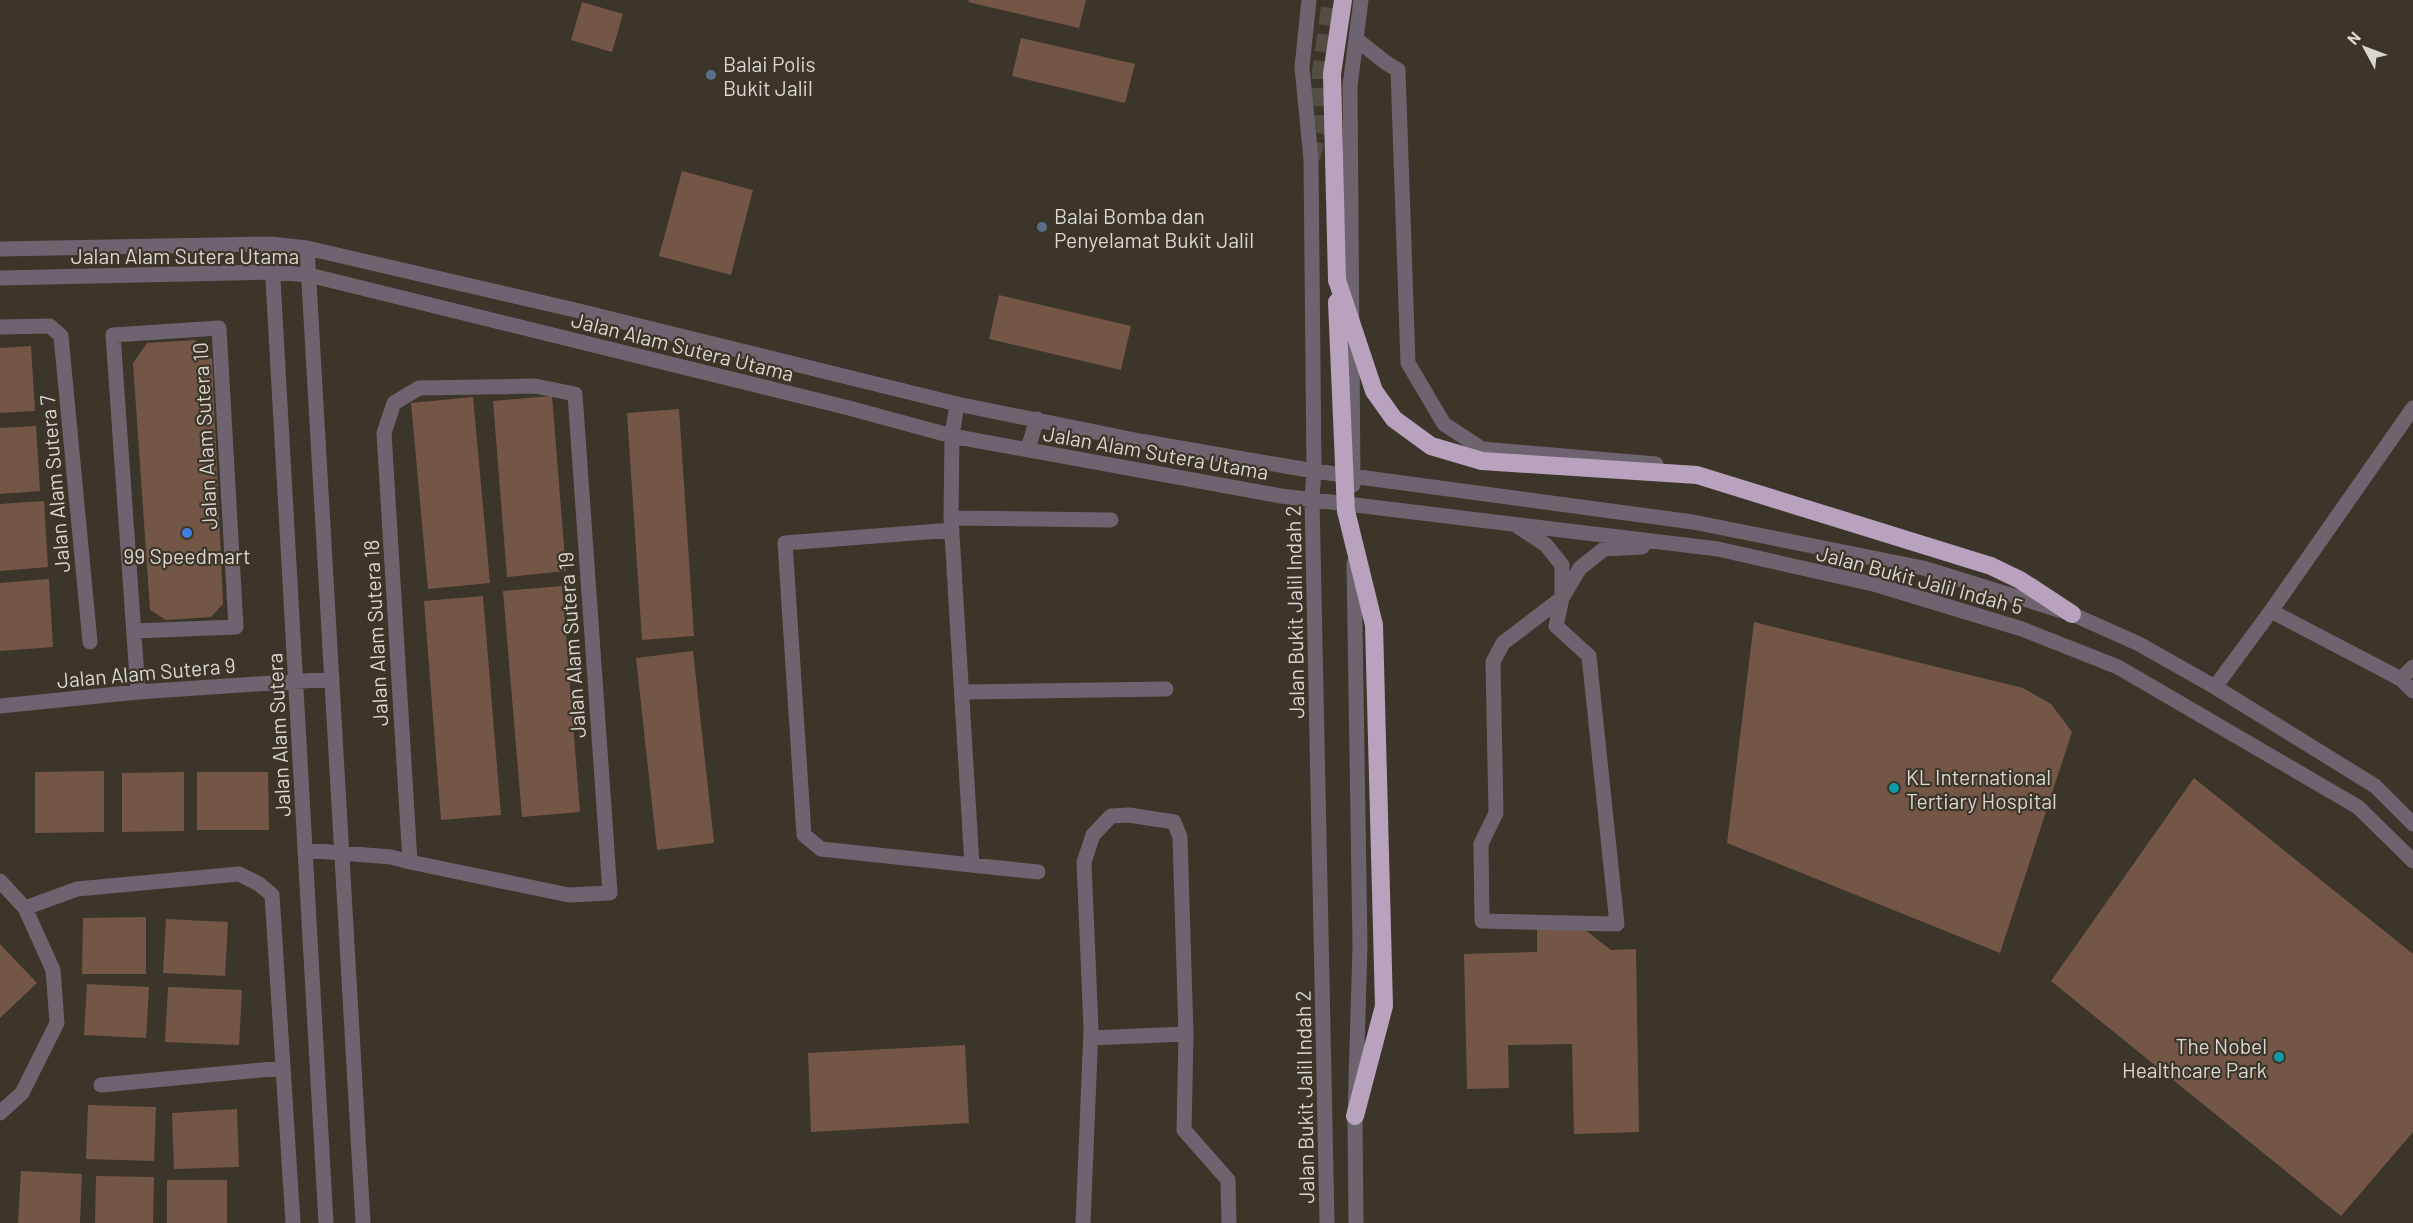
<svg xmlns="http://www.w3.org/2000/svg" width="2413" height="1223" font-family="Barlow,sans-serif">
<rect width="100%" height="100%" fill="#3b352a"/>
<path fill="#745646" d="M969,0h117l-7,28 -111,-26z
M582,2l41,12 -11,38 -41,-12z
M1021,38l114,26 -10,39 -113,-27z
M682,171l71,19 -22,85 -72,-19z
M999,295l132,31 -10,44 -132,-31z
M195,340l17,19 11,245 -12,13 -45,3 -16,-10 -17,-247 14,-20z
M31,346l4,65 -35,2v-65z
M552,396l14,175 -59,6 -14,-176z
M473,397l17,186 -62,6 -17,-186z
M679,409l15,227 -52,4 -15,-227z
M36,426l4,65 -40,3v-66z
M44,501l4,66 -48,4v-67z
M49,579l4,68 -53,4v-68z
M562,586l18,226 -58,5 -19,-226z
M483,596l18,219 -60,5 -17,-219z
M1754,622l269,66 28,16 21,28 -72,221 -273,-110z
M693,651l21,192 -57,7 -21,-192z
M104,771v61l-69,1v-61z
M184,772v59l-62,1v-59z
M197,772h71l1,58h-72z
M2194,778l219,176v178l-72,84 -290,-235z
M146,917v57h-64l1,-56z
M166,919l62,3 -3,54 -62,-3z
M1579,925l32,25 25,-1 3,183 -65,2 -2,-90 -64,1 1,43 -42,1 -3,-135 73,-2v-26z
M0,944l37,39 -37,35z
M87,984l62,3 -3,51 -62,-3z
M168,987l74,3 -3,55 -74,-3z
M965,1045l4,78 -158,9 -3,-79z
M88,1105l68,2 -2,54 -68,-2z
M237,1109l2,58 -65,2 -2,-56z
M21,1171l61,3 -2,49h-62z
M96,1176l58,1 -1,46h-58z
M167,1180h60v43h-60z"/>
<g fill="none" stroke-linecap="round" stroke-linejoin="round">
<path stroke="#534d43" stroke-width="18" stroke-dasharray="18 9" stroke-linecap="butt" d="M1311,159l9,-36 1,-51 10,-72"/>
<path stroke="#6d646f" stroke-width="15" d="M1309,0l-7,67 9,92 3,312 -2,28 15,724
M1356,39l29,23 13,8 10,293 36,61 38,25 174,15
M271,244l55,979
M307,248l56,975
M0,249l271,-5 36,4 268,62 382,94 183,37 174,30 379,51 230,46 149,46 67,30 76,43 160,99 38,38
M0,278l273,-6 36,3 540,133 103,28 329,60 437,53 159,36 145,44 96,38 240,140 55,54
M0,327l50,-1 11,10 29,306
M957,404l-5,32 -1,82 21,347
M1028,449l9,-30
M1353,485l-3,-399 11,-86
M951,518l160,2
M1517,526l29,19 16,20v33l-59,45 -10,19 3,151 -15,31 1,77 135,3 -28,-268 -33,-30 6,-28 18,-30 24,-19 38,-2
M952,530l-167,13 19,292 17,14 217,23
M1354,563l6,383 -5,170 1,107
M2271,611l130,68 12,12
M134,631l102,-4 -17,-299 -106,7 25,357
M2401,679l12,-12
M2215,687l56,-76 142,-203
M962,692l204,-3
M0,706l138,-14 194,-13
M305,850l86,7 19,5 159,33 41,-2 -35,-499 -40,-8 -116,2 -25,15 -10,30 26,429
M0,881l25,27 28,62 4,53 -35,70 -22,20
M25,908l52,-19 162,-15 20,10 13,11 21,328
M1091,1038l95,-4
M101,1085l182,-17
M1083,1223l8,-194 -7,-167 9,-27 18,-19 18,-1 45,7 6,15 6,197 -2,96 44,50 1,43"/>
<path stroke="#b9a2bd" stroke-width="18" d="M1337,280l-5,-206 11,-74"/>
<path stroke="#b9a2bd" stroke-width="18" d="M1337,280l37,111 20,28 37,27 51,15 215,14 294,91 29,14 52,34
M1337,302l9,209 28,114 10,381 -29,110"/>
</g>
<g fill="#5c6f8a" stroke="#3b352a" stroke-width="2">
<circle cx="711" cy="75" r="6"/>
<circle cx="1042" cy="227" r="6"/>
</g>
<circle fill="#3f7fe0" stroke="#3b352a" stroke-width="2" cx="187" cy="533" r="6"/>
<g fill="#0f9aa8" stroke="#3b352a" stroke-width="2">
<circle cx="1894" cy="788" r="6"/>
<circle cx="2279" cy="1057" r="6"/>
</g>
<g text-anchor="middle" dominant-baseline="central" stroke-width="4.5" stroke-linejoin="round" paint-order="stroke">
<g font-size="21" fill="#dbd7d0" stroke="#3b352a" text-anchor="start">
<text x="723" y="63">Balai Polis<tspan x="723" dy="24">Bukit Jalil</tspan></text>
<text x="1054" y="215">Balai Bomba dan<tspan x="1054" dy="24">Penyelamat Bukit Jalil</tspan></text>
<text x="187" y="555" text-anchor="middle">99 Speedmart</text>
<text x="1906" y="776">KL International<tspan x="1906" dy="24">Tertiary Hospital</tspan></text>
<text x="2267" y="1045" text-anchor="end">The Nobel<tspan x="2267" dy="24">Healthcare Park</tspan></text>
</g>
<g font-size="21" fill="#dbd7d0" stroke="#3b352a">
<text x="185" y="255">Jalan Alam Sutera Utama</text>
<text transform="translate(683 346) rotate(14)">Jalan Alam Sutera Utama</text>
<text transform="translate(204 436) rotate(-93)">Jalan Alam Sutera 10</text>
<text transform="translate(1156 452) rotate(10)">Jalan Alam Sutera Utama</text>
<text transform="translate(54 484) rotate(-95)">Jalan Alam Sutera 7</text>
<text transform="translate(1920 579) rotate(15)">Jalan Bukit Jalil Indah 5</text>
<text transform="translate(1294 612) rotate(-91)">Jalan Bukit Jalil Indah 2</text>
<text transform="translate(375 633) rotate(-93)">Jalan Alam Sutera 18</text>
<text transform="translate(571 645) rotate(-94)">Jalan Alam Sutera 19</text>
<text transform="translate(146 672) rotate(-5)">Jalan Alam Sutera 9</text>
<text transform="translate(278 735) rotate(-93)">Jalan Alam Sutera</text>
<text transform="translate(1304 1097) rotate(-91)">Jalan Bukit Jalil Indah 2</text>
</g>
</g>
<g transform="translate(2365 48) rotate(311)" stroke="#3b352a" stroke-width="4.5" paint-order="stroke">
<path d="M0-4.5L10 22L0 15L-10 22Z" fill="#dbd7d0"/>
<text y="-9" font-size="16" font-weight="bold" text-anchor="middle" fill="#dbd7d0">N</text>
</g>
</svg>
